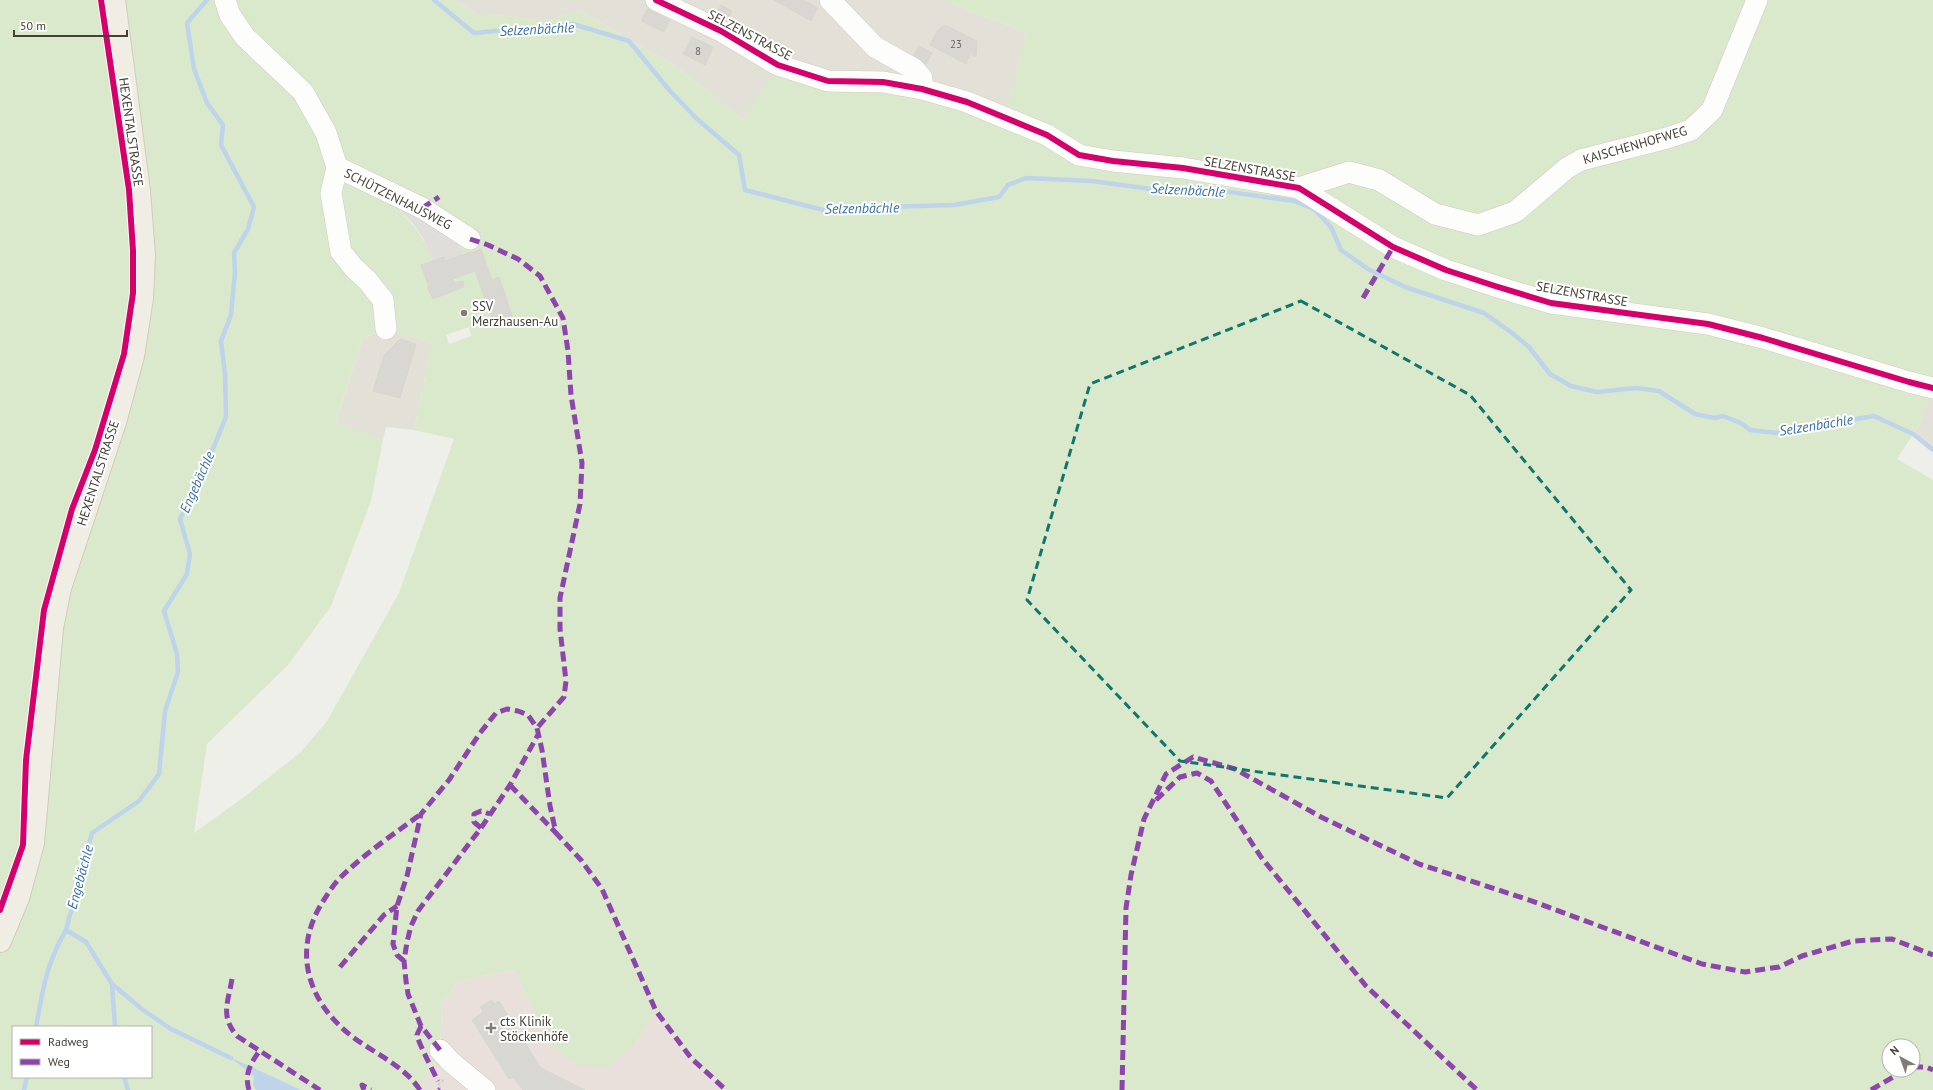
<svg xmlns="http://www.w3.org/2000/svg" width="1933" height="1090" font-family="'PT Sans',sans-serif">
<rect width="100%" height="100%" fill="#efefea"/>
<path fill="#e3e1d7" d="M455,0h487l84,32 -20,86 -263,1 -69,-54 -96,-55 -32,11 -55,-7h-14z
M386,329l46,14 -18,87 -28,-3 -3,13 -47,-18 27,-84z
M1931,387l2,1v62l-20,-16 6,-9z"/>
<path fill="#eae0db" d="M514,970l36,75 85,-1 21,-33 35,47 35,32h-306l20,-40 2,-47 16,-22z"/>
<path fill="#dae9cb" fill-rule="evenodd" d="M0,0h455l22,14h14l55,7 32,-11 96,55 69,54 35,-54 105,17 123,35 20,-85 -84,-32h991v388l-2,-1 -12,38 -22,34 36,21v610h-1207l-35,-32 -35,-46 -21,32 -28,24 -30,-3 -27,-20 -36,-75 -56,11 -16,22 -2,47 -20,40h-420zM389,202l70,43 5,10 17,-6 11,31 7,-2 -4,49 -20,-56 -22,8 4,11 -24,9 -12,-34 12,-4c-9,-25 -23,-43 -44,-59zM469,327l2,9 -22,8 -3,-9zM386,329l46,14 -18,87 40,9 -55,154 -72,128 -26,31 -61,48 -46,33 13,-89 82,-80 42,-58 40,-105 12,-61 -47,-19 27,-83zM13,1027h138v50h-138zM1889,1046h24v24h-24z"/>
<path fill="#dfdeda" d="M389,202l49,25 21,18 5,10 -19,6 -1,-4 -11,4 -10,-23 -9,-13 -10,-11z"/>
<path fill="#bdd4eb" d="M231,1058l14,6 56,26h-45l-3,-5 1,-9z"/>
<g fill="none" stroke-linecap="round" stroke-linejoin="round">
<path stroke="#bdd4eb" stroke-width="4.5" d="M434,0l40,33 99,-9 56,17 41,50 26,27 43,37 6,35 82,21 57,-4 70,-2 45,-8 9,-12 18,-7 66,3 81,11 50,-1 71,10 20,8 17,18 10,23 27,19 37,18 79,26 28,20 17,14 21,27 21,12 26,6 39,-4 23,3 36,23 20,4 8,-2 18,7 9,7 27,3 97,-17 39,18 20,16
M112,984l31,26 28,19 60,29
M36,1027c7,-38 10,-63 30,-97
M115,1027l-3,-43 -26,-42 -20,-12 26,-97 47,-32 20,-27 6,-63 13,-39 -1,-18 -13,-43 23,-37 3,-20 -10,-35 30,-63 16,-39 -1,-44 -4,-32 10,-26 4,-43 -1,-19 14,-24 6,-22 -33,-62 2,-20 -16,-22 -13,-34 -7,-46 20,-23
M124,1077l4,13
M24,1090l3,-13"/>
</g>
<path fill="#d9d7d2" stroke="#d7d6d0" d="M774,0h29l15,8 -7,13z
M721,5l11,6 -5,10 -11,-6z
M647,9l23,11 -6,12 -23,-11z
M945,25l32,16 -1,16 -6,-3 -4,10 -36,-19 8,-15z
M692,37l21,10 -8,18 -22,-11z
M919,46l13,7 -6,11 -12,-9z
M481,249l11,31 7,-3 15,44 -19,7 -20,-57 -22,8 1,4 9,-2 1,6 -31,12 -6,-12h2l-8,-22 23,-8 1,4z
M400,339l16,5 -16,54 -27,-7 11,-36z
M492,1000l2,4 5,-3 42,67 44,22h-62l-10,-13 -4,2 -37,-59 11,-8 -3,-5z"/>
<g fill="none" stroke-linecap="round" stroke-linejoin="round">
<g stroke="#cdccc7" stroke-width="22">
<path id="minor" d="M225,0l5,15 15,22 58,55 23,41 11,34 85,41 48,31
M656,0l65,31 57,34 50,16 55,1 39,7 45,13 80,33 32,20 34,6 70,7 116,20 94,59 53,23 49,16 56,17 157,21 55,14 146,44 24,6
M830,0l45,47 39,22 8,9v11
M337,167l-6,26 10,59 13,16 14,13 15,19 3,29
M1299,188l50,-16 30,8 56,34 43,11 37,-13 52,-44 14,-8 86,-22 24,-8 21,-20 45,-110
M440,1050l11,12 34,28"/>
</g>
<g stroke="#d1ccb8" stroke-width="24">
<path id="major" d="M0,941l18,-43 15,-55 19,-215 8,-40 55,-166 18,-66 9,-58 2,-43 -5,-64 -25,-191"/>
</g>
<path stroke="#d0cecb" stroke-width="2.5" stroke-dasharray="2 2" stroke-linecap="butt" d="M440,1089l-2,-8h7"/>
<use href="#minor" stroke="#fdfdfc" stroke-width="21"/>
<use href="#major" stroke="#f0eee4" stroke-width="22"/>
<path stroke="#8e44ad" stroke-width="5" stroke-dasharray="10 5" stroke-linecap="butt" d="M422,208l17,-11
M470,239l18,6 30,14 22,17 23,42 5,33 3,44 11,68 -2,41 -20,94v31l6,52 -2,16 -27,31
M1363,298l30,-51
M95,450l10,4
M510,785l46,48
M1156,800l24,-23 17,-4 14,8 50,76 105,129 111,104
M481,828l-7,-6v-8l7,-3 9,3
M404,961l-7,-6 -4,-11 4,-38 10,-30 14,-62 28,-34 31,-47 16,-20 11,-4 11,2 10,4 9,13 5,22 8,56 6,27 25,27 21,29 54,122 35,47 35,32
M340,967l44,-52 13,-9
M232,979c-4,24 -12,37 5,57l83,54
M421,1026c-1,3 -3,6 -4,9 0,5 18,40 21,46
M440,1050l-19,-24 -13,-32 -2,-13 -2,-20 3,-19 4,-16 7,-15 63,-83 29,-43 29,-52
M1913,1067h13l7,3
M249,1090c-5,-17 2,-27 11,-40
M364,1090l-2,-5 9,5
M420,1090c-19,-29 -56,-40 -80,-64 -34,-33 -44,-76 -21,-118 6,-10 13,-22 21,-30 24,-24 54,-44 81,-64
M439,1090l1,-1
M1122,1090l4,-182 5,-33 13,-56 22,-45 27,-17 42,12 86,48 98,47 110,36 173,64 43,8 34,-5 23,-11 51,-15 39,-2 41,16
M1871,1090l34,-20"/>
<g stroke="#fff" stroke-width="8">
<path id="cycleway" d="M656,0l65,31 57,34 50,16 55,1 39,7 45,13 80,33 32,20 34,6 70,7 116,20 94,59 53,23 49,16 56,17 157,21 55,14 146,44 24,6
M0,910l23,-65 3,-85 18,-150 28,-101 23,-59 29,-96 9,-61v-42l-4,-61 -28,-190"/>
</g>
<use href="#cycleway" stroke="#d6006c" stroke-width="6"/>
</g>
<path fill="none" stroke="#0f766e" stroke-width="3" stroke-dasharray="8 5" stroke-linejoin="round" d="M1301,301l169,94 161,195 -184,208 -267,-37 -153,-161 63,-216z"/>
<g fill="#807d75" stroke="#fff" stroke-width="1.5">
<circle cx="464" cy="313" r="4"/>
<path d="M489 1022h4v4h4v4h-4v4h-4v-4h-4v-4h4z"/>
</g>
<g text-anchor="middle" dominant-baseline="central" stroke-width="4" stroke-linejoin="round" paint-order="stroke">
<g font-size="11" fill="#6b665e">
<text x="956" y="44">23</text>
<text x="698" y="51">8</text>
</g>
<g font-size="13" fill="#454036" stroke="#fff">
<text transform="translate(750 35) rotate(28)">SELZENSTRASSE</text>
<text transform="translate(131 132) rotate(82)">HEXENTALSTRASSE</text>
<text transform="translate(1635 145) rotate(-16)">KAISCHENHOFWEG</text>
<text transform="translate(1250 169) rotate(10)">SELZENSTRASSE</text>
<text transform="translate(398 199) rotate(27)">SCHÜTZENHAUSWEG</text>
<text transform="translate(1582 294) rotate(10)">SELZENSTRASSE</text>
<text transform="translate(98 473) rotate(-72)">HEXENTALSTRASSE</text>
</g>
<g font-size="13" fill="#454036" stroke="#fff" text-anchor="start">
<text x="472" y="306">SSV<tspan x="472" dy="15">Merzhausen-Au</tspan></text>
<text x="500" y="1021">cts Klinik<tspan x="500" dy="15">Stöckenhöfe</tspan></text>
</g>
<g font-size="14" font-style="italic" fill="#376faa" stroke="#fff">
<text transform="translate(537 29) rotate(-3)">Selzenbächle</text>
<text transform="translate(1188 190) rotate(3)">Selzenbächle</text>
<text transform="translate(862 208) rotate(-1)">Selzenbächle</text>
<text transform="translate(1816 425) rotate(-9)">Selzenbächle</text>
<text transform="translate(197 482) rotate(-66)">Engebächle</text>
<text transform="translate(80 877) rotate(-75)">Engebächle</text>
</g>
</g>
<rect x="12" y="1026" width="140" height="52" fill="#ffffff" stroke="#b5b3af"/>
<rect x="20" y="1039" width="20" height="6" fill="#d6006c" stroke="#b5b3af"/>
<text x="48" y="1046" font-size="12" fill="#454036">Radweg</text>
<rect x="20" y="1059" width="20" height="6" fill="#8e44ad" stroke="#b5b3af"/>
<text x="48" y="1066" font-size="12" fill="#454036">Weg</text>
<g transform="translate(1901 1058) rotate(319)"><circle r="19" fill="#ffffff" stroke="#b5b3af"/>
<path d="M0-3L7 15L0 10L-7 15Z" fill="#807d75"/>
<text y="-6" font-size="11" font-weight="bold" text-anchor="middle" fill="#454036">N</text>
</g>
<path d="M14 30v6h113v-6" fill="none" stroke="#454036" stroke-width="2"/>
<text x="20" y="30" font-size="12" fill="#454036" stroke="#ffffff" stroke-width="3" paint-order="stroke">50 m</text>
</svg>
